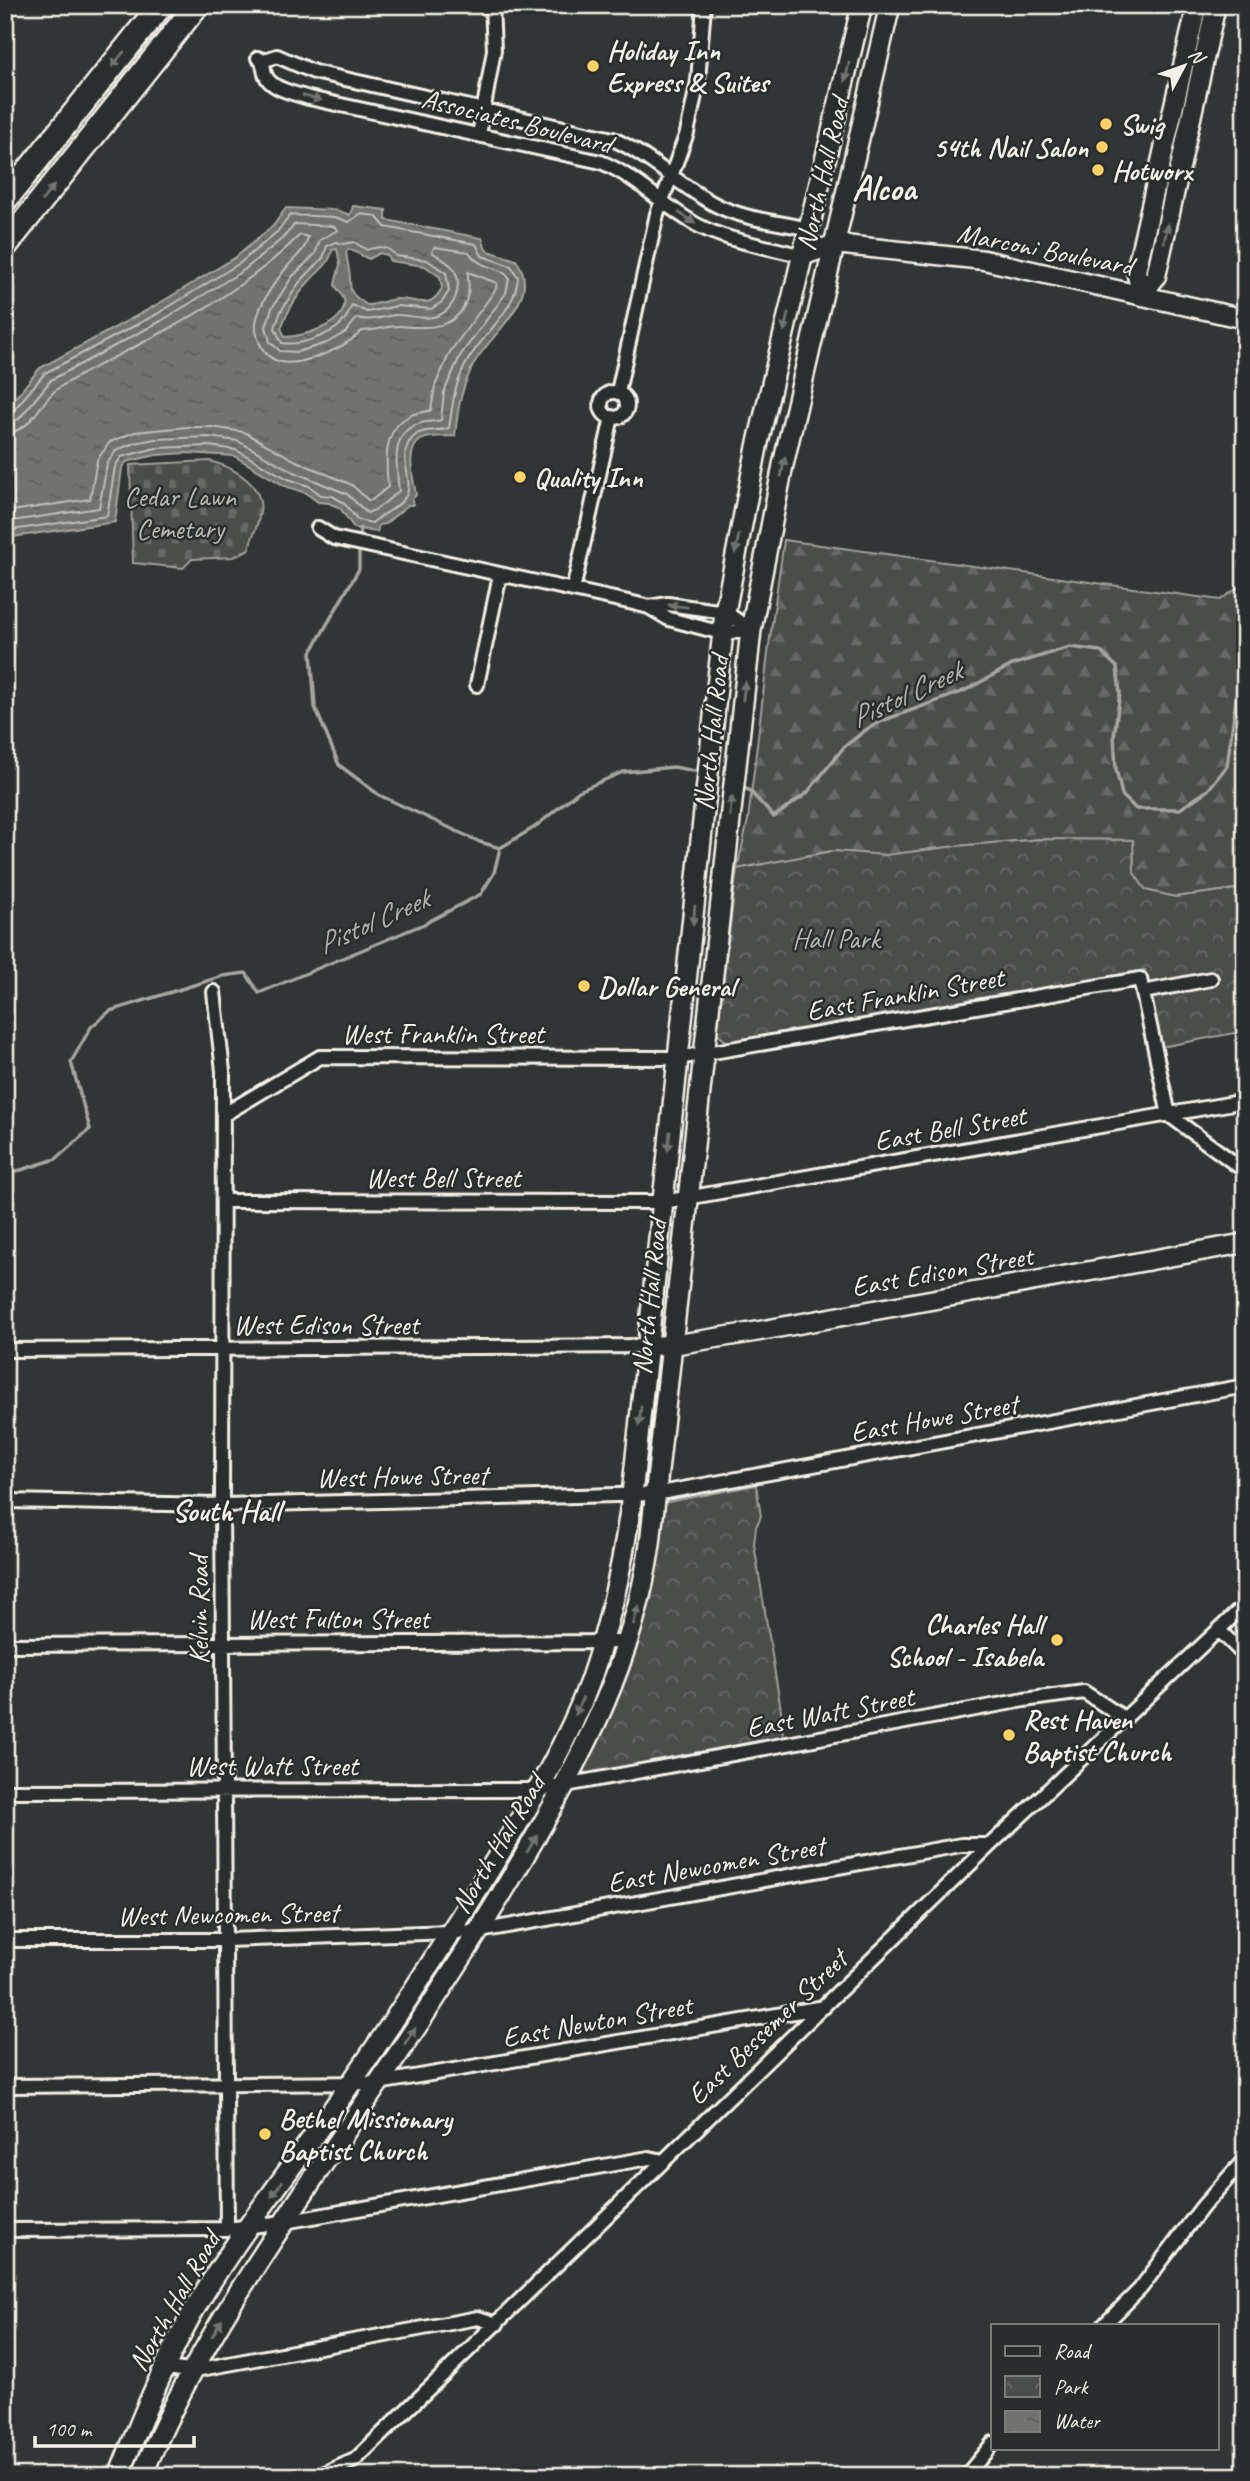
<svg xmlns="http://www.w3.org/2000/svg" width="1250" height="2481" font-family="Caveat,sans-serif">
<defs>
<pattern id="forest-firs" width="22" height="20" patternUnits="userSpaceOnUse" patternTransform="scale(1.75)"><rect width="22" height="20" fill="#4b4d4c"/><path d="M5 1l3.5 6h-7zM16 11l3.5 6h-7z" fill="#666766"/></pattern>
<pattern id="cemetery-stones" width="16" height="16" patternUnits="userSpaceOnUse" patternTransform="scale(1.75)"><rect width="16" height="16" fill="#4b4d4c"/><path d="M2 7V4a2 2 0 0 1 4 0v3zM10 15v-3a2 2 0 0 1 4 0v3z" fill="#666766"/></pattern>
<pattern id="park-crowns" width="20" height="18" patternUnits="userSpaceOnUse" patternTransform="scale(1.75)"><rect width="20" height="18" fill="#4b4d4c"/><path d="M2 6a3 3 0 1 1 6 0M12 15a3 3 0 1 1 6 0" fill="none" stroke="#666766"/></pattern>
<pattern id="water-ripples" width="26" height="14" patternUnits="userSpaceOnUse" patternTransform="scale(1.75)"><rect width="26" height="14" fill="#727370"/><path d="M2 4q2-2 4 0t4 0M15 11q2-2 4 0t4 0" fill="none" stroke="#5e5e5b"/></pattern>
</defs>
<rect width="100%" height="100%" fill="#323535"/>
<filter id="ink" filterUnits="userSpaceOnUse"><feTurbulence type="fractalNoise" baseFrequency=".0143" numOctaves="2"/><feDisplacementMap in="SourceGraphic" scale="14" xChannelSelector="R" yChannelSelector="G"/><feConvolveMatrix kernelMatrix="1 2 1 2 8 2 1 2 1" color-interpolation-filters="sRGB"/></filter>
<g filter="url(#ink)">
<path fill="url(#forest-firs)" stroke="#a09f9a" stroke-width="2" d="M784,540l436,60 25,-17v305l-70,9 -30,-7 -11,-17 -1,-33 -92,-1 -85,7 -70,9 -54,-4 -95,18 11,-49 21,-175z"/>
<path fill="url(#cemetery-stones)" stroke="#a09f9a" stroke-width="2" d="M210,461c25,7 58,25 49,56 -2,12 -8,21 -10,32l-15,8 -42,2 -9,9 -50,-5 -3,-98z"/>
<path fill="url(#park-crowns)" stroke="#a09f9a" stroke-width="2" d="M1042,839l91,1 1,33 12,17 29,7 70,-9v143l-84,16 -16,-77 -408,73c-10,0 -15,-3 -20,-11l20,-163 95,-18 54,4 70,-9z
M756,1485l5,31 -5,11 -2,17 27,166 2,28 -196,36 -4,-5 52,-119 6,-19 -1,-5 23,-123z"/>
<path fill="url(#water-ripples)" stroke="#a6a5a0" stroke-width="2" fill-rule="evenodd" d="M353,206l33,4v10l96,18 4,12 30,10c29,38 -28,75 -44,107 -12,26 -14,41 -17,69 -9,1 -26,-1 -34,4 -17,10 -7,40 -5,55l-4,4 1,6h-5l-23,19 -6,1 -2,7 -23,-4 -14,-20 -11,-5 -11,-1 -12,-9 -21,-7 -51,-30 -47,-3 -31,2 -30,7 -4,6 -7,54 -110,16v-128l35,-42 113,-61 83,-50 37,-31 13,-18 50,2 14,5zM337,249l3,15 -5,21c2,4 8,10 9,15 4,24 -41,37 -59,37l-4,-9c6,-16 15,-31 26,-44 9,-12 23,-18 25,-34zM349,249l20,10 11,-6 7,2 3,6 35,5 15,11 2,11c-12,24 -26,10 -46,11 -10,1 -19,6 -29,6 -23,-15 -14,-14 -18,-35 -1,-6 -2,-12 -3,-18z"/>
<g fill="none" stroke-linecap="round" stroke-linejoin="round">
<path stroke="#c0bfb8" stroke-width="2" d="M336,242l7,2 11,-2 13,8c12,-4 20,-5 29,6l31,4 19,13 3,18 -7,11 -11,7 -33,-3 -31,6 -15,-7c-3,6 -5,14 -11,19 -13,12 -42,22 -59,19l-7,-15 6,-17 18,-28 24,-25 4,-12z
M5,414l8,-3 32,-38 112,-59 83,-51 37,-31 13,-17 45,2 14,5 11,-8 16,2 9,11 91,17 6,12 29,10 7,11c-2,33 -34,56 -50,83 -14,24 -15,42 -19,68 -9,4 -24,0 -32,6 -25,18 -1,45 -11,62 -7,12 -24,18 -34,27l-14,-3 -15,-18 -11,-6 -11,-1 -12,-9 -21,-7 -52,-29 -27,-4 -53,2 -35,9 -6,10 -8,49 -102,15
M5,423l14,-4 32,-39 110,-59 83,-51 39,-32 12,-14 38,2 5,4 -18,10 -5,14 -23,23 -20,31 -6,19 4,15 10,9 17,1 30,-9 19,-11 11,-14c14,4 24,-1 37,-3 13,-1 26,5 39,2 20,-4 31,-29 21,-48 -5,-7 -15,-12 -22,-17l2,-5 35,5c11,18 31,13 40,26l-3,15 -46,63 -16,36 -3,28c-7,2 -16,1 -23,4 -29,9 -21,45 -19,67l-22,18 -10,4 -20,-19 -55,-23 -54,-30 -29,-4 -54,2 -20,4 -19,7 -9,14 -8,44 -94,14
M5,433c29,-1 34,-33 55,-46 34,-21 70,-37 105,-56 48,-26 96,-57 135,-96l8,2c-2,13 -12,19 -21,30 -12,15 -28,36 -31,56 -1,8 1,14 4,21 10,22 30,21 50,15 21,-6 37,-14 52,-28 14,0 27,-6 38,-5 29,2 60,5 68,-32 2,-8 -1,-15 0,-22l29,11 -1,6 -46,63 -15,34 -4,24c-7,3 -15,2 -22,6 -27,15 -23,45 -21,71l-16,13h-4l-16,-15 -56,-24 -52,-29 -33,-5h-24l-52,5 -25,10 -13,18 -7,39 -85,13"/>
<path stroke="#a6a5a0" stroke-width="3.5" d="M359,539l1,-11
M359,547v22l-48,83 4,55 24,58 40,30 101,47 20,6
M740,787l9,3 25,27 33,-24 37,-46 23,-18 15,-8 82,-30 48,-26 58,-18 30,4 17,16 3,26 -6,43 2,33 6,26 14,14h44l28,-19 19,-24 14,-104 4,-8
M5,1175l51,-16 34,-30 -19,-67 20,-35 19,-16 113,-35 23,-3 13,20 165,-69 57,-30 13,-21 6,-25 35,-21 44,-36 44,-19 51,-5 26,5"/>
<g stroke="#f4f1e8" stroke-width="18">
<path id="street" d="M258,58l4,3 15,-5 37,16 299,67c37,17 66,46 101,65 28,15 64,18 95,25
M262,61c2,5 2,13 5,17 7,12 30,16 42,20l292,64c36,15 62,44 96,63 32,17 70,21 105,31
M479,135l15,-85 -2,-45
M618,392l39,-178 30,-81 11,-52 6,-76
M601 405a13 13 0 1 1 26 0a13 13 0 1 1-26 0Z
M318,528l16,10 299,65 16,4 20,12 53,14 29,-3
M573,590l39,-173
M649,607l19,-3 57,8 26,18
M477,685l23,-110
M214,992l9,79 -1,434 5,724
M1143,992l68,-13
M223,1115l97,-58 358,1 462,-79 29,136 76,56
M223,1201l440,1 582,-101
M5,1350l643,-4
M5,1501l217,4 433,-11 590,-108
M1219,1630l26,26
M5,1645l623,-3
M5,1791l534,-1 485,-90 60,-8 40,26
M5,1940h221l254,-9 481,-86h29
M5,2086l373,-3 446,-76
M5,2230l222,-1 57,-7 365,-64 14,3
M1104,2325l36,-36 63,-83 42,-47
M165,2368l25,3 288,-53 19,6
M318,2476l37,-16 635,-615 255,-240
M966,2476l27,-33"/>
</g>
<g stroke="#f4f1e8" stroke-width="23">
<path id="secondary" d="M802,256l33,-12 149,16 261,59
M1142,296l14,-20 60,-271
M1142,296l-6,-25 61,-266
M648,1346l24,-1 82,-13 491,-89"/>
</g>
<g stroke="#f4f1e8" stroke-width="24">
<path id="primary" d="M119,2476c21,-54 43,-108 71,-159 37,-66 86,-128 130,-190 59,-82 114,-167 167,-253 38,-62 78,-124 103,-193 21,-61 34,-122 42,-186l93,-883 32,-165 105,-442
M142,2476c44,-108 109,-205 174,-302 71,-103 142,-206 206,-314 60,-102 111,-197 128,-316l101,-914 32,-165 107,-460"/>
</g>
<g stroke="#f4f1e8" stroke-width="28">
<path id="highway" d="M5,200l156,-195
M5,246l192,-241"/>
</g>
<use href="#street" stroke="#2a2d2e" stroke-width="12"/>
<use href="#secondary" stroke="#2a2d2e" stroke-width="18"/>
<use href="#primary" stroke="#2a2d2e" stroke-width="19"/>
<use href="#highway" stroke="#2a2d2e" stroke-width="23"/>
</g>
<defs><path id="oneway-solid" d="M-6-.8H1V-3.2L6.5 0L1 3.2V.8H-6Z" transform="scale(1.75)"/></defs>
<g fill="#71726f">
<use href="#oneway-solid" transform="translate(118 59) rotate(129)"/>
<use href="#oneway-solid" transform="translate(847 72) rotate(102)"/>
<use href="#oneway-solid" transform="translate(312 98) rotate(14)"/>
<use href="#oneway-solid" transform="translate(48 193) rotate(-51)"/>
<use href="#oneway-solid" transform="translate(687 218) rotate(33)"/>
<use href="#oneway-solid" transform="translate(1166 233) rotate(-78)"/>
<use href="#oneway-solid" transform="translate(786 322) rotate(103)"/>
<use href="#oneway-solid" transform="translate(783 467) rotate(-78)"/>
<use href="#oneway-solid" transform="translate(737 544) rotate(102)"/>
<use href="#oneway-solid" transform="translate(678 606) rotate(-173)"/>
<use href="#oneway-solid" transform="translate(744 691) rotate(-83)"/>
<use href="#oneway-solid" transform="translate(731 806) rotate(-84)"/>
<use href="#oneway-solid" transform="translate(694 915) rotate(96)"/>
<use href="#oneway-solid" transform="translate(669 1141) rotate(96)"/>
<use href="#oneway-solid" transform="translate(640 1416) rotate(96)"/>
<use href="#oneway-solid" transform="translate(636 1615) rotate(-75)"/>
<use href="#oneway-solid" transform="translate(579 1706) rotate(113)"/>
<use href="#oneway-solid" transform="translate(532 1844) rotate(-59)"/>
<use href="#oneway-solid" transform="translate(410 2036) rotate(-56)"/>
<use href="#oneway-solid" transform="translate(277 2189) rotate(125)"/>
<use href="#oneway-solid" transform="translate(217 2328) rotate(-58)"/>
</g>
</g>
<g fill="#ffd166" stroke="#2a2d2e" stroke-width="2.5">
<circle cx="593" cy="66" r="7"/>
<circle cx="1106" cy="124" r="7"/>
<circle cx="1102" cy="147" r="7"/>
<circle cx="1098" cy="170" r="7"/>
<circle cx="520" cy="477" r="7"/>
<circle cx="584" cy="986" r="7"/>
<circle cx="1057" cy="1640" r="7"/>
<circle cx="1009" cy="1735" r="7"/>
<circle cx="265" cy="2134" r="7"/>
</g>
<g text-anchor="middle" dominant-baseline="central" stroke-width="5" stroke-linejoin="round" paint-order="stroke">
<g font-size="28" font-weight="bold" fill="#f4f1e8" stroke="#2a2d2e" text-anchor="start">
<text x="607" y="50">Holiday Inn<tspan x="607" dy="32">Express &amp; Suites</tspan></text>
<text x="1120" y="124">Swig</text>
<text x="1088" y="147" text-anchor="end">54th Nail Salon</text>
<text x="1112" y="170">Hotworx</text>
<text x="534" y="477">Quality Inn</text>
<text x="598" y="986">Dollar General</text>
<text x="1043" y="1624" text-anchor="end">Charles Hall<tspan x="1043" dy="32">School - Isabela</tspan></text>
<text x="1023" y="1719">Rest Haven<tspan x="1023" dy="32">Baptist Church</tspan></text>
<text x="279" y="2118">Bethel Missionary<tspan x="279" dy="32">Baptist Church</tspan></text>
</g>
<g font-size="28" fill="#f4f1e8" stroke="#2a2d2e">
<text transform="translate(517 121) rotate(14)">Associates Boulevard</text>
<text transform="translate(822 174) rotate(-77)">North Hall Road</text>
<text transform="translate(1045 249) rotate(11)">Marconi Boulevard</text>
<text transform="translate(711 733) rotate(-84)">North Hall Road</text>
<text transform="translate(905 994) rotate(-10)">East Franklin Street</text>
<text x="443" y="1033">West Franklin Street</text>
<text transform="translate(950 1128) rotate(-10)">East Bell Street</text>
<text x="443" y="1177">West Bell Street</text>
<text transform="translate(942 1271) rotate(-10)">East Edison Street</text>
<text transform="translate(649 1297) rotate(-84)">North Hall Road</text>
<text x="326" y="1324">West Edison Street</text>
<text transform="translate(934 1418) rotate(-10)">East Howe Street</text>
<text transform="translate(402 1476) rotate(-1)">West Howe Street</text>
<text transform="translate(198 1610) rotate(-90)">Kelvin Road</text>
<text x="338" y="1618">West Fulton Street</text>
<text transform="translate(830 1712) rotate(-11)">East Watt Street</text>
<text x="272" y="1765">West Watt Street</text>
<text transform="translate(498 1844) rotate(-59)">North Hall Road</text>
<text transform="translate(716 1864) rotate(-10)">East Newcomen Street</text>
<text transform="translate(228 1914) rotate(-1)">West Newcomen Street</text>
<text transform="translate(597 2021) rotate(-10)">East Newton Street</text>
<text transform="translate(767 2027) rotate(-44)">East Bessemer Street</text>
<text transform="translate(174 2301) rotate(-60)">North Hall Road</text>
</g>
<g font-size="28" fill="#b9b8b1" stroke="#2a2d2e">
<text x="180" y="496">Cedar Lawn<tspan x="180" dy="32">Cemetary</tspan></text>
<text x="836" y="938">Hall Park</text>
</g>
<g font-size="30" font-style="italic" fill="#b3b2ac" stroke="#2a2d2e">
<text transform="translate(906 694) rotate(-25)">Pistol Creek</text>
<text transform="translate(373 921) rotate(-24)">Pistol Creek</text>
</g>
<g font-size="30" font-weight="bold" fill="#f4f1e8" stroke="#2a2d2e">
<text x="226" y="1511">South Hall</text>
</g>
<g font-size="35" font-weight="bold" fill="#f4f1e8" stroke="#2a2d2e">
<text x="884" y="188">Alcoa</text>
</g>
</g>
<rect width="1250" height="2481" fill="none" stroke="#2a2d2e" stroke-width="28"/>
<rect x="14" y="14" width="1222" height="2453" fill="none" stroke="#f4f1e8" stroke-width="2.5" filter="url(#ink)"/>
<rect x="991" y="2324" width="228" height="126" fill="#2a2d2e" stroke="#7b7b78" stroke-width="2"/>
<rect x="1005" y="2346" width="35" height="10" fill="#2a2d2e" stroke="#7b7b78" stroke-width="2"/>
<text x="1054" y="2358" font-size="21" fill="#f4f1e8">Road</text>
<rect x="1005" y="2376" width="35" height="21" fill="url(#park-crowns)" stroke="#7b7b78" stroke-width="2"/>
<text x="1054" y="2394" font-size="21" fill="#f4f1e8">Park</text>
<rect x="1005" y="2411" width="35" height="21" fill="url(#water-ripples)" stroke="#7b7b78" stroke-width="2"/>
<text x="1054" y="2428" font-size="21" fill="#f4f1e8">Water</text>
<g transform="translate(1184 66) rotate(49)" stroke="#2a2d2e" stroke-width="5" paint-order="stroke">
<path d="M0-5L12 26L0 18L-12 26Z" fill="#f4f1e8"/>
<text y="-10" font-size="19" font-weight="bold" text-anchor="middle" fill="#f4f1e8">N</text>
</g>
<path d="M35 2436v10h159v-10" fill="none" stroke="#f4f1e8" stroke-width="3.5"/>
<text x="46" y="2436" font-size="21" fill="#f4f1e8" stroke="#2a2d2e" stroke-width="5" paint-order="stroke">100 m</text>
</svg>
